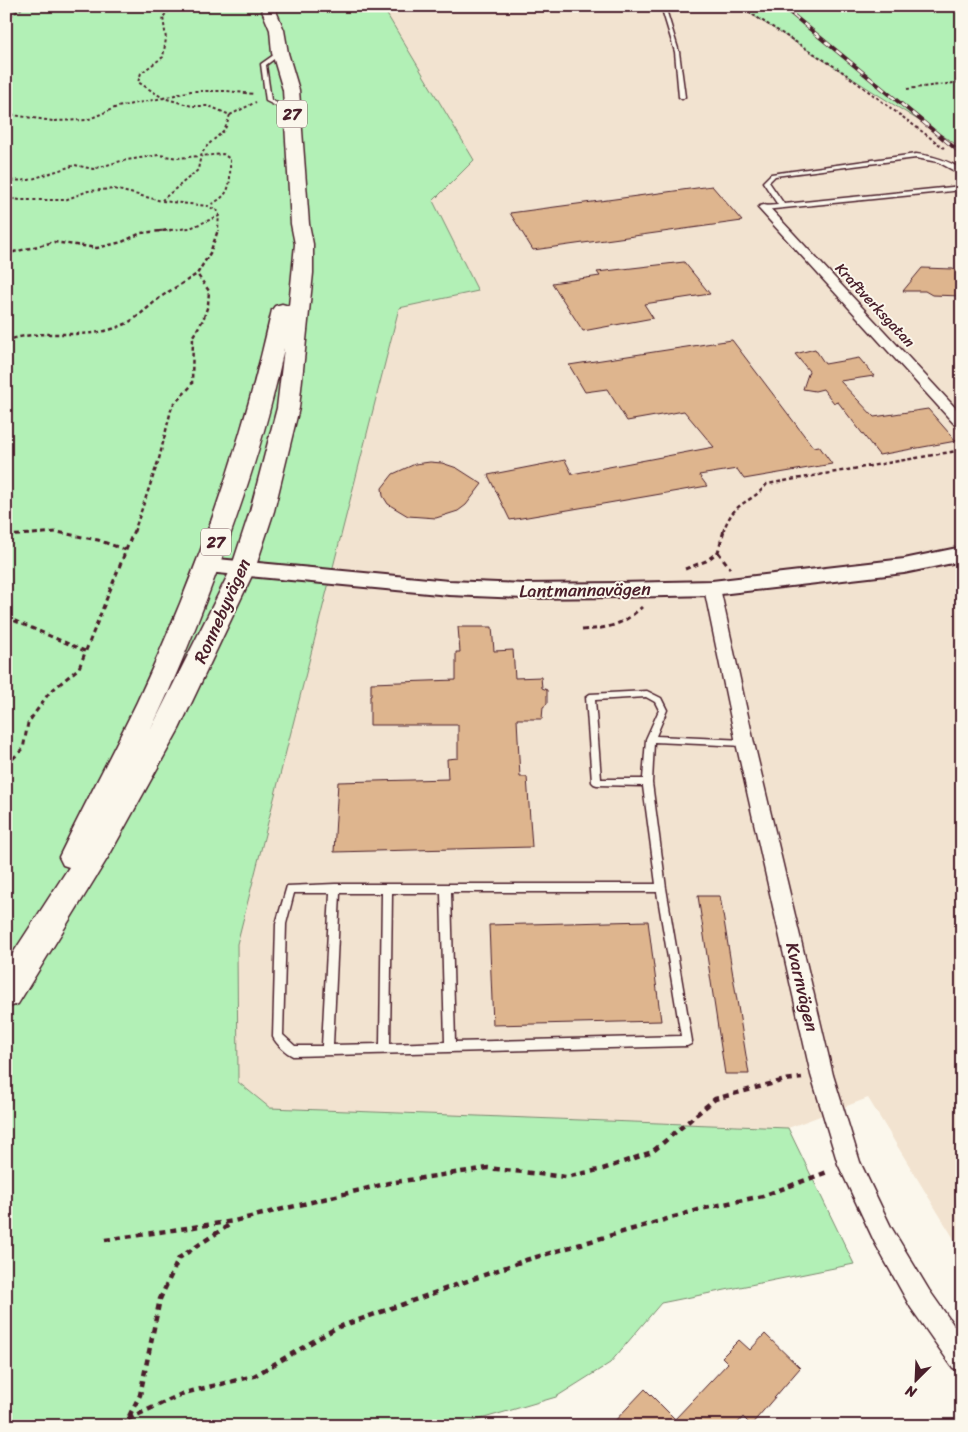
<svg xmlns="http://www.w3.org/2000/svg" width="968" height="1432" font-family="Sriracha,sans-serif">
<rect width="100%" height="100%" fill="#fbf7ec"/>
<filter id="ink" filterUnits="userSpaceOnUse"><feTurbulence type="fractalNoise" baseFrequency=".02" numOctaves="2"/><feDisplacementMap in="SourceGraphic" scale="10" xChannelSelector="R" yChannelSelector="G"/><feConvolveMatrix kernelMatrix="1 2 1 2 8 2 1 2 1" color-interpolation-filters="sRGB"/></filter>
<g filter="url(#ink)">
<path fill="#f2e3d0" d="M382,6h356l224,142v1104l-94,-154 -80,30 -518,-20 -32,-26 -1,-138 162,-636 78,-17 -44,-90 -47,-189z"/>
<path fill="#b2f0b6" stroke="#7e8870" d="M6,6h376l92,154 -41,41 45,90 -79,17 -162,636 1,138 32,26 518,20 66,136 -193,39 -51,60 -54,34 -99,29h-451z
M738,6h224v142z"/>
<path fill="#deb58e" stroke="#4a1f2b" d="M712,186l30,35 -209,29 -23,-37z
M684,262l26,32 -66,10 9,14 -70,13 -31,-48 48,-7 -3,-4z
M922,268l31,1 9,6v21l-30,-1 -7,-4h-22z
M732,340l81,107 6,-1 13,18 -88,15 -7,-10 -38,6 8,11 -197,34 -22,-45 77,-15 7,14 142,-27 -30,-36 -57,10 -20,-32 -22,3 -16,-27z
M815,349l10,15 34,-6 15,18 -34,5 34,36 54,-8 28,32 -77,14 -41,-53 -4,1 -11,-14 -8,2 -12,-2 6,-18 -14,-17z
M430,462l12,1 15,5 25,16 -16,21 -8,6 -22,7 -28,-2 -20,-12 -5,-8 -1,-8 11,-14 22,-10z
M458,627h34l2,24 19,-1 2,28 26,-1 1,11 5,2v14l-4,3 -1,12h-25l3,58h7l5,70 -198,5 4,-70 110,-3 -1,-20 11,-1v-33h-88v-29h1v-13l85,-3v-28h4z
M698,896h22l29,178h-24z
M648,921l13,100 -168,4 -4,-100z
M765,1334l35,34 -49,57 -8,-8 -8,9h-125l35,-37 30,30 53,-56 -6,-6 17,-17 11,10z"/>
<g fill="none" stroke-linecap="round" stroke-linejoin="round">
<g stroke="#4a1f2b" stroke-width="3">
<path id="lane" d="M661,6h4l14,46 6,45 -3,2 -3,-2 -4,-45z
M278,52l4,1 -16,12 5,35 23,11v2l-2,1 -26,-13 -5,-37z
M916,154c17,2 32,6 46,16v5l-24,-13 -22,-4 -141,18 -6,6 15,22 178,-18v4l-198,20 -3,-2 3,-2 14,-1 -15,-23 8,-8z
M647,691l14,7 6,12 -11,26 89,4 4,3 -4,3 -91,-4 -2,41 14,105 26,153 -1,3 -4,2 -394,10c-7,-3 -17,-12 -20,-19l3,-113 11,-38 48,-2h321l-13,-98 -46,-1 -3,-1 -2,-2 -6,-85 4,-3zM646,697l9,5 4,8 -13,29 -3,40h-42l-6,-79zM451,892h206l24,144 -226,6zM294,893h36l-8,153h-27l-12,-11 3,-111zM340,893h42l-2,151 -47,1zM392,893h49l4,149 -55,2z"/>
</g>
<g stroke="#4a1f2b" stroke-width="3">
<path id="street" d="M764,205l4,1 194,209v13l-5,-1 -197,-217 -2,-2 2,-2z
M712,583l6,1 2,4 34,155 79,332 27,87 31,65 38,63 33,47v34l-9,-3 -42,-60 -36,-65 -37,-79 -27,-89 -75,-332 -32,-155 2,-4z"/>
</g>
<g stroke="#4a1f2b" stroke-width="4">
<path id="secondary" d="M962,547v14l-58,12 -192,22 -92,2 -96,1 -75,-3 -242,-23 -8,-2 -3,-5 3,-5 8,-2 242,23 75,3 96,-1 92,-2 192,-22z"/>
</g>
<g stroke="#4a1f2b" stroke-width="3">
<path id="primary" d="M260,6h14l10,24 4,23 11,37 10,134 4,20v29l-14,135 -25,103 -19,58 -76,160 -69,125 -92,150 -12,4v-44l63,-97 -6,-2 -4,-8c25,-52 53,-103 78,-155 59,-126 105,-257 135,-392l3,-4 7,-2 7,2 6,-62 -4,-20 -8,-134 -11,-37 -2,-23zM284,348l-7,60 -27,103 -19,58 -80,160c25,-51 46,-104 66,-158 27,-72 52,-147 67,-223z"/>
</g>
<path stroke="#4a1f2b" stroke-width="2" stroke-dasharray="3 2.5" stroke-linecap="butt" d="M173,6l-10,11 3,22 -3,18 -22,16 -3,9 25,16 28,-7h36l27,3
M739,6l101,64 104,78
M6,19l19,-13
M907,89l55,-7
M6,114l47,7 34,-1 30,-13 46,-9 29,8h17l21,9c-2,5 -3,11 -6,15 -16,17 -22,14 -26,40l-36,30
M230,115l26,-13
M6,181l23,-1 46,-15 18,4 28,-8 38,-6 19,3 45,-4 7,5c0,23 3,36 -21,46
M6,198l14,2h45l23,-9 26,-2 48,12 46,5 11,6 -1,19
M159,231l31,-3 29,-12"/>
<path stroke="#4a1f2b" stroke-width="2.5" stroke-dasharray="4 3" stroke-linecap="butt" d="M6,254l48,-12 43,6 25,-6 19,-9 30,-3
M6,341c33,-13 69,-2 103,-11 26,-7 32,-18 52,-33 11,-8 24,-15 36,-23
M134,532l25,-73 13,-53 20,-21 1,-49 10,-16 5,-15 1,-14 -12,-17 13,-21 8,-23
M723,532c12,-34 25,-25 44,-48l195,-34"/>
<path stroke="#4a1f2b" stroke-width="3" stroke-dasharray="5 4" stroke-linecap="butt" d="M6,536l51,-4 41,8 28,10
M718,552l12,16
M685,569l21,-8 12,-9 6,-22
M6,617l79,34
M582,630c27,-2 39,-4 60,-23
M6,765l17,-16 5,-26 21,-30 30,-25 55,-138"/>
<path stroke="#4a1f2b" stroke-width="4.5" stroke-dasharray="6 5" stroke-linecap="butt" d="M105,1240l129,-19 155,-38 99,-15 78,9 37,-8 49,-17 63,-53 70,-19 17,-2
M128,1419l56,-26 70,-17 82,-48 190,-68 179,-52 58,-12 67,-25
M124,1426l16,-31 20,-96 19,-41 53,-35"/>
<use href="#lane" fill="#fbf7ec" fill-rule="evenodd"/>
<use href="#street" fill="#fbf7ec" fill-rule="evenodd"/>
<use href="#secondary" fill="#fbf7ec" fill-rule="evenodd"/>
<use href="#primary" fill="#fbf7ec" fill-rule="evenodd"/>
<g stroke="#4a1f2b" stroke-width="4">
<path id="rail" d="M782,6l180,148"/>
</g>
<use href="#rail" stroke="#fbf7ec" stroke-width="2.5" stroke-dasharray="7" stroke-linecap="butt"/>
</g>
</g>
<g text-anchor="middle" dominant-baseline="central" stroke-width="4" stroke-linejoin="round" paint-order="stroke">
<g font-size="15" fill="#4a1f2b" stroke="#fbf7ec">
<text transform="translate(875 305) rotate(47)">Kraftverksgatan</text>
</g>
<g fill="#fbf7ec" stroke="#7f6065" stroke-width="1">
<rect x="277" y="100.5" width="30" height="27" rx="4"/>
<rect x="201" y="528.5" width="30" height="27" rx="4"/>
</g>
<g font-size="16" font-weight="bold" fill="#4a1f2b">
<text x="292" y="114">27</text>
<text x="216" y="542">27</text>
</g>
<g font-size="18" fill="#4a1f2b" stroke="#fbf7ec">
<text transform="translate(585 590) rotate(-1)">Lantmannavägen</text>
<text transform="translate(222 611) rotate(-66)">Ronnebyvägen</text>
<text transform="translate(802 987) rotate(77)">Kvarnvägen</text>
</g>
</g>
<rect width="968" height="1432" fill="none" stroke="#fbf7ec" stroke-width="25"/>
<rect x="12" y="12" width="943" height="1407" fill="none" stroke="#4a1f2b" stroke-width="2" filter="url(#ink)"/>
<g transform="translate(916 1380) rotate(204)" stroke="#fbf7ec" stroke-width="4" paint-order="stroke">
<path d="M0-4L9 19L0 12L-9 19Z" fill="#4a1f2b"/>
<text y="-8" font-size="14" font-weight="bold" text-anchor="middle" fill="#4a1f2b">N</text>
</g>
</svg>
